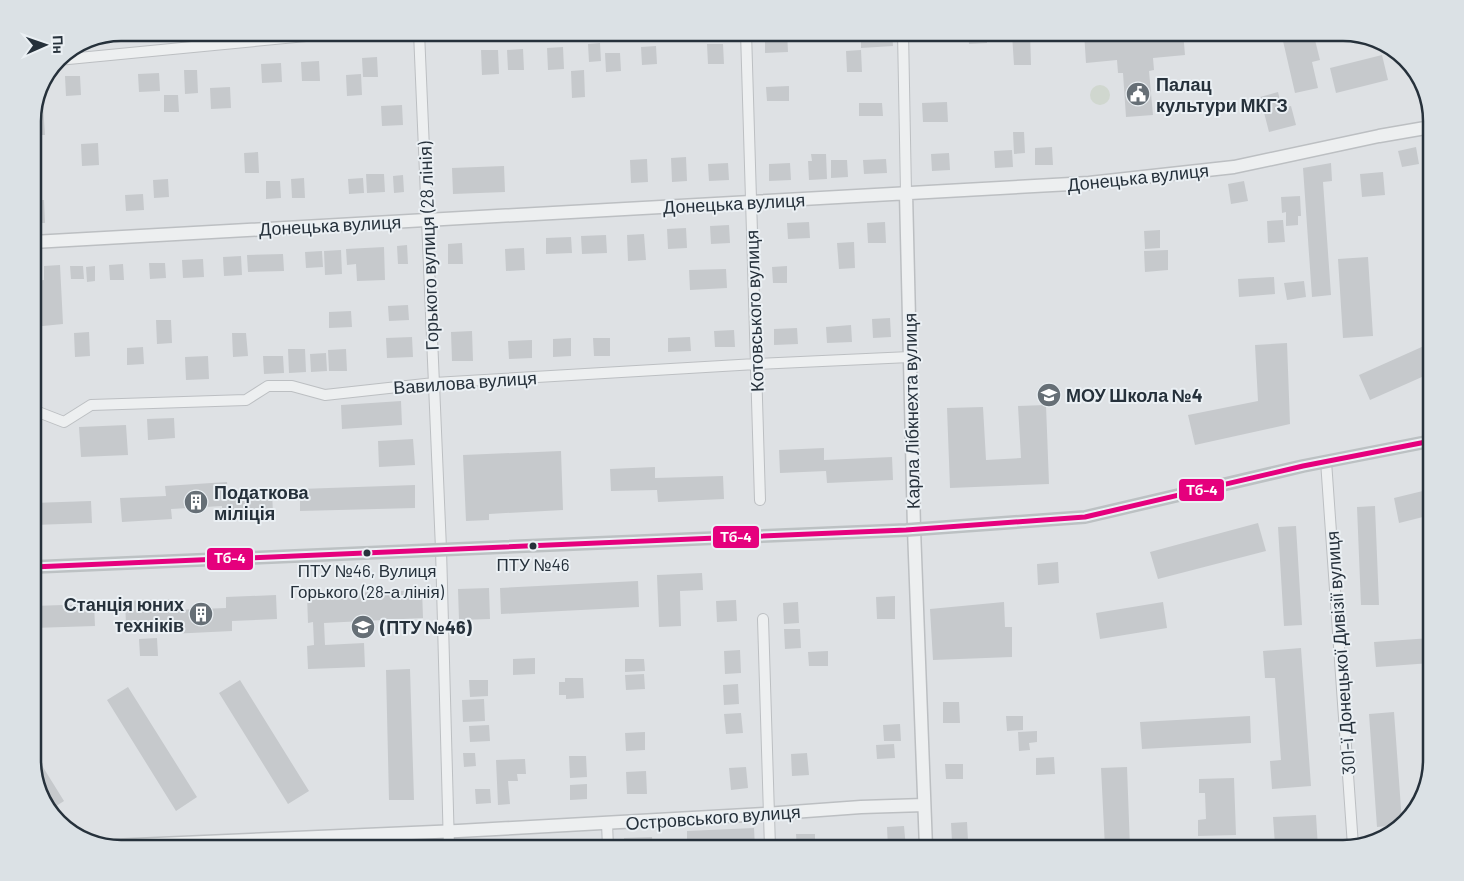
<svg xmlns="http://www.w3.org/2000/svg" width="1464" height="881" font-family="Barlow,sans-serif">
<rect width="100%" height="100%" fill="#dee1e4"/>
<path fill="#d0d7cf" d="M1090 95a10 10 0 1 1 20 0a10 10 0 1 1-20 0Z"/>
<path fill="#c6c9cc" d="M787,32l1,20 -23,1v-20z
M861,32h31l1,14 -32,2z
M927,32h19v8h-19z
M968,32h19v11l-18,1z
M1084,32h99l2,23 -32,3 1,12 -5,1 4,44 -27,2 -3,-44h-5l-1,-13 -31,3z
M1030,33l1,32h-17l-2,-31z
M1302,36l2,6 11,-2 5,20 -8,2 6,26 -23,5 -12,-52z
M600,43l1,18 -12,1 -1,-18z
M707,44h16l1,20h-16z
M656,46l1,18 -15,1 -1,-18z
M563,47l1,22 -16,1 -1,-22z
M523,49l1,21h-16l-1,-20z
M481,50h17l1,24 -17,1z
M861,50l1,22h-15l-1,-21z
M605,53h15l1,18 -15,1z
M1382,55l6,25 -52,13 -6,-25z
M377,57l1,20h-15l-1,-19z
M319,61l1,20h-18l-1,-19z
M281,63l1,19 -20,1 -1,-19z
M184,70h13l1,23 -13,1z
M584,70l1,27 -13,1 -1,-27z
M159,73l1,18 -21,1 -1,-18z
M361,74l1,21 -15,1 -1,-21z
M65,76h15l1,19 -15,1z
M789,86v15h-22l-1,-14z
M230,87l1,21 -20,1 -1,-21z
M1278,92l4,16 9,-2 5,19 -27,7 -9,-35z
M164,95h14l1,17h-15z
M947,102l1,20h-25l-1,-19z
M859,103h23l1,13h-24z
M37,105h6l2,30h-12v-19z
M402,105l1,20 -21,1 -1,-20z
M1013,132h11l1,21 -11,1z
M98,143l1,22 -17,1 -1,-22z
M1052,147l1,18h-18v-17z
M1416,147l3,17 -17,3 -4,-16z
M1012,150l1,17 -18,1 -1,-17z
M258,152l1,21h-14l-1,-20z
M949,153l1,17 -18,1 -1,-17z
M811,154h15l1,25 -18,1 -1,-19h4z
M686,157l1,24 -15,1 -1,-24z
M647,159l1,23 -17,1 -1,-23z
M886,159l1,14 -23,1 -1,-14z
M831,160h16l1,17 -17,1z
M728,163l1,17 -20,1 -1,-17z
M790,163l1,17 -22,1v-17z
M1331,163l1,18 -9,1 8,113 -19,2 -9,-129z
M504,166l1,26 -52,2 -1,-26z
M1383,172l2,23 -23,2 -2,-23z
M366,174h18l1,18 -18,1z
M403,175l1,17 -10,1 -1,-17z
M304,178l1,20h-13l-1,-19z
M363,178l1,15 -15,1 -1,-15z
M168,179l1,18 -15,1 -1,-18z
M266,181h14l1,17 -15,1z
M1244,181l4,20 -17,3 -3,-20z
M143,194l1,16 -18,1 -1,-16z
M1300,196l1,20h-3v9l-12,1v-14l-4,1 -1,-16z
M33,200h11l1,23h-12z
M1283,220l2,22 -17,1 -1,-22z
M809,222l1,16 -22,1 -1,-16z
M885,222l1,21h-18l-1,-20z
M729,225l1,18 -19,1 -1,-18z
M686,228l1,20 -19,1 -1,-20z
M1160,230v18l-15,1 -1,-18z
M644,234l2,26 -18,1 -1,-26z
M606,235l1,18 -25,1 -1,-18z
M571,237l1,16 -26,1v-16z
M854,242l1,26 -16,1 -2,-26z
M462,243l1,21h-15v-20z
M407,245l1,19h-10l-1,-18z
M384,247l1,33 -28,1 -1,-17 -9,1 -1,-16z
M524,248l1,22 -19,1 -1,-22z
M341,250l1,24 -17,1 -1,-24z
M1168,250v20l-23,2 -1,-21z
M322,251l1,16 -17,1 -1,-16z
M283,254l1,17 -36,1 -1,-17z
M241,256l1,19 -18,1 -1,-19z
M1368,257l5,79 -30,2 -5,-79z
M203,259l1,18 -21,1 -1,-18z
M149,263h16l1,15 -16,1z
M123,264l1,16h-14l-1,-15z
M60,265l3,59 -30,3v-46l11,-1v-14z
M70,266h13l1,13h-13z
M95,266v15l-8,1 -1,-15z
M787,266v17h-14l-1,-16z
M726,269l1,19 -37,2 -1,-20z
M1274,277l1,17 -36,3 -1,-18z
M1304,281l2,16 -19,3 -3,-17z
M408,305l1,15 -20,1 -1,-15z
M351,311l1,16 -23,1v-16z
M890,318l1,19 -18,1 -1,-19z
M156,320h15l1,23 -15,1z
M851,325l1,17 -25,1 -1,-16z
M797,328l1,16 -24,1v-16z
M734,330l1,17h-20l-1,-16z
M472,331l1,30h-21l-1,-29z
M89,332l1,24 -15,1 -1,-24z
M232,333h14l2,23 -15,1z
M412,337l1,20 -26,1 -1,-20z
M690,337l1,14 -23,1v-14z
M571,338v18l-18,1v-18z
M593,338h17v18h-16z
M532,340v18l-23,1 -1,-18z
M1287,343l3,81 -95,21 -7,-30 70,-14 -3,-56z
M1424,346l7,17v10l-61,27 -11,-25z
M143,347l1,17 -17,1v-17z
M288,349h17l1,23 -17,1z
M346,349l1,22h-18l-1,-21z
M33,351h2l1,18h-3z
M326,353l1,18 -16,1 -1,-18z
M208,356l1,23 -23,1 -1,-23z
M263,356h20l1,17 -20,1z
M401,401l1,24 -60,4 -1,-24z
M1046,405l3,79 -99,4 -3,-80 36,-1 3,53 35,-2 -3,-52z
M174,418l1,20 -27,2 -1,-21z
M126,425l2,30 -47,2 -2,-30z
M413,439l2,26 -36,2 -1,-26z
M824,448v12l68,-3 1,23 -66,3 -1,-12 -46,2 -1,-23z
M561,451l2,59 -74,4v6l-23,1 -3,-66z
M655,467v11l68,-2 1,23 -66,3 -1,-12 -46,1 -1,-22z
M227,482l1,12 44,-3 1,23 -51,3v-11l-51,3 1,10 -50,3 -2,-24 46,-2 -1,-10z
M415,485v23l-115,3v-22z
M1431,489v26l-32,8 -5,-25z
M91,501l1,22 -59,2v-22z
M1375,506l4,99h-18l-4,-98z
M1258,523l8,28 -108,28 -8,-27z
M1296,526l6,99 -18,1 -6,-99z
M1058,562l1,21 -21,2 -1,-21z
M702,573l1,17 -23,1 1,35 -22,1 -2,-52z
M638,581l1,26 -138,7 -1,-26z
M489,588l1,31 -31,1 -1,-31z
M422,590l1,28 -99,5 1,22 39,-2 1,24 -57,2 -1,-23 7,-1 -1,-23 -5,1 -1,-28z
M276,595l1,24 -45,2v10l-62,3v-12l-44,2 -1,-23 50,-2 1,11 50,-2v-11z
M895,596v23h-18l-1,-22z
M736,600l1,21 -20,1 -1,-21z
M798,602l1,21 -15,1 -1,-21z
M1004,602l1,25h7v30l-79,3 -3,-51z
M1163,602l4,26 -67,11 -4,-26z
M94,604l1,22 -62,2v-22z
M784,629h16l1,19 -16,1z
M157,638l1,18h-18l-1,-17z
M1431,638v25l-55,4 -2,-25z
M1301,648l10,138 -39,3 -2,-28 11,-1 -6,-82h-10l-2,-27z
M740,650l1,23 -16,1 -1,-23z
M828,651v15h-19l-1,-14z
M535,658v16l-22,1v-16z
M625,659h19l1,12 -20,1z
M410,669l4,131h-25l-3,-130z
M644,674l1,15 -19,1 -1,-15z
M565,678h18l1,20 -18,1v-4h-7v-13h6z
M240,680l69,111 -21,13 -69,-111z
M469,680h19v16l-18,1z
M738,684l1,20 -15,1 -1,-20z
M128,687l69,110 -21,14 -69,-111z
M484,699l1,22 -22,1 -1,-22z
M943,702h16l1,21h-17z
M1394,712l8,110 -4,3 -21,2 -8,-113z
M741,713l2,20 -17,1 -2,-20z
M1006,716h17v14l-16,1z
M1250,716l1,27 -109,6 -2,-27z
M900,724l1,17h-17l-1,-16z
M489,725l1,16 -20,1 -1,-16z
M1037,731v11l-8,1 1,7 -11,1 -1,-19z
M645,732v18l-19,1 -1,-18z
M894,744l1,14 -18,1 -1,-14z
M33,751l31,50 -14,9 -5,-6 -12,-39z
M463,753h12l1,13 -12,1z
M807,753l2,22 -17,1 -1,-22z
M569,756h17l1,21 -17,1z
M1054,757l1,17 -19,1v-17z
M525,759l1,15h-9l1,7h-10l2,23 -12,1 -2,-45z
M945,764h18v15h-17z
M746,767l2,21 -17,2 -2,-22z
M1127,767l3,81h-25l-4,-80z
M646,771l1,23h-20l-1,-22z
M1234,778l2,57 -38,1v-16l8,-1 -1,-26h-6v-14z
M587,784v15l-17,1v-15z
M475,789h15l1,14 -15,1z
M1316,815l2,33h-29v-3h-14l-2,-28z
M967,822l1,19 -16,1 -1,-19z
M904,826l2,22h-18l-1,-21z
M754,828l1,20h-68v-17z
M796,834h19v14h-18z
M652,837l1,11h-28l-1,-10z"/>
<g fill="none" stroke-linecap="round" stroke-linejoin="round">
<g stroke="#bcbfc2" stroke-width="12">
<path id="minor" d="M419,32l22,517 8,299
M746,32l14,468
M903,32l3,161
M58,60l290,-28
M33,410l31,12 27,-17 155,-5 22,-14h24l33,9 109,-12 322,-19 154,-7
M1326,461l27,385
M763,619l7,229
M607,823l1,25
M287,838v10"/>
</g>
<g stroke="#bcbfc2" stroke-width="15">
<path id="tertiary" d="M906,193l8,336 12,319
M33,242l1056,-59 145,-16 145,-31 52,-9
M112,846l346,-15 307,-17 96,-7 63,-2"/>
</g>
<use href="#minor" stroke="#edeff0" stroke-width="10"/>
<use href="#tertiary" stroke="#edeff0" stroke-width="12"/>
<path stroke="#bcc1c3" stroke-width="14" d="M33,567l873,-37 179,-13 218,-51 128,-25"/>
<g stroke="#ebf0f4" stroke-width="9">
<path id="bus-1" d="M33,567l873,-37 179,-13 218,-51 128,-25"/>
</g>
<use href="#bus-1" stroke="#e5007d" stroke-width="5"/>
</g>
<defs>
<g id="civic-disc" transform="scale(1.25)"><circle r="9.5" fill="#666f76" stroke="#ebf0f4"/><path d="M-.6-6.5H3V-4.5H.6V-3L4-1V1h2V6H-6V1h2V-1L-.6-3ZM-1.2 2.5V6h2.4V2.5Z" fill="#fff"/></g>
<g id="school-disc" transform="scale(1.25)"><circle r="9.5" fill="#666f76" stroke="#ebf0f4"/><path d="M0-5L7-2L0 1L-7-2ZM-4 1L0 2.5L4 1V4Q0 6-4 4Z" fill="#fff"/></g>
<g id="building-disc" transform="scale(1.25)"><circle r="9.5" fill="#666f76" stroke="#ebf0f4"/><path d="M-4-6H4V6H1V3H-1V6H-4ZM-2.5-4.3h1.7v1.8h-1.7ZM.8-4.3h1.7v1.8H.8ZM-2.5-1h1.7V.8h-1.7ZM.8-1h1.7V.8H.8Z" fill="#fff"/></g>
<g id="university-disc" transform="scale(1.25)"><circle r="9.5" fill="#666f76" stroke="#ebf0f4"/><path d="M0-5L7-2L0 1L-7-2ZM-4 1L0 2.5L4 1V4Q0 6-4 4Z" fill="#fff"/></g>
</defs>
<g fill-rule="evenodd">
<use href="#civic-disc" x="1138" y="94"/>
<use href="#school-disc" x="1049" y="395"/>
<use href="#building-disc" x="196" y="502"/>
<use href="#building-disc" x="201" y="614"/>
<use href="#university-disc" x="363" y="627"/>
</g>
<g fill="#26313b" stroke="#ebf0f4" stroke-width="2">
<circle cx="533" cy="546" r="4.5"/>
<circle cx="367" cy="553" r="4.5"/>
</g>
<g text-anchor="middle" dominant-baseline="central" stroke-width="4" stroke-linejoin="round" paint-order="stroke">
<g font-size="17" fill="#26313b" stroke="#ebf0f4">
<text x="533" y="564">ПТУ №46</text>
<text x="367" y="570">ПТУ №46, Вулиця<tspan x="367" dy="21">Горького (28-а лінія)</tspan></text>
</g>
<g font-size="18" font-weight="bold" fill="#26313b" stroke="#ebf0f4" text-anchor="start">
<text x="1156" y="84">Палац<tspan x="1156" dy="21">культури МКГЗ</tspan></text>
<text x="1066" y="395">МОУ Школа №4</text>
<text x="214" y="492">Податкова<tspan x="214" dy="21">міліція</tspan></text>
<text x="184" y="604" text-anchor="end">Станція юних<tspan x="184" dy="21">техніків</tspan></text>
<text x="380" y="627">(ПТУ №46)</text>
</g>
<g font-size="18" fill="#26313b" stroke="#ebf0f4">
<text transform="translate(1138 177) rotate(-6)">Донецька вулиця</text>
<text transform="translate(734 203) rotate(-3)">Донецька вулиця</text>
<text transform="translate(330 225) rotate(-3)">Донецька вулиця</text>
<text transform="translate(428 246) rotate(-92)">Горького вулиця (28 лiнiя)</text>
<text transform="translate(754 311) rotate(-92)">Котовського вулиця</text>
<text transform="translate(465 382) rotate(-4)">Вавилова вулиця</text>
<text transform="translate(911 411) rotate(-91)">Карла Лібкнехта вулиця</text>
<text transform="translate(1340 653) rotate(-94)">301-ї Донецької Дивізії вулиця</text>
<text transform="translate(713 817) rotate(-4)">Островського вулиця</text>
</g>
</g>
<path d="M0 0H1464V881H0ZM121 41H1343A80 80 0 0 1 1423 121V760A80 80 0 0 1 1343 840H121A80 80 0 0 1 41 760V121A80 80 0 0 1 121 41Z" fill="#dbe1e5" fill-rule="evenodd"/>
<path fill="none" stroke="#26313b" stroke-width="2.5" d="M121 41H1343A80 80 0 0 1 1423 121V760A80 80 0 0 1 1343 840H121A80 80 0 0 1 41 760V121A80 80 0 0 1 121 41Z"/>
<g stroke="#ebf0f4" stroke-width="2">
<rect x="1178" y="478" width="47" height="24" rx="5" fill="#e5007d"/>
<rect x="712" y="525" width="48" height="24" rx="5" fill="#e5007d"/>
<rect x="206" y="547" width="48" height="24" rx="5" fill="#e5007d"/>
</g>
<g font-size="14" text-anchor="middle" font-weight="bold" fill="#fff">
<text x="1202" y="495">Тб-4</text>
<text x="736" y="542">Тб-4</text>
<text x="230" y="563">Тб-4</text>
</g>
<g transform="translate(45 45) rotate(88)" stroke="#ebf0f4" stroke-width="4" paint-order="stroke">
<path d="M0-4L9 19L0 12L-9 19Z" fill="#26313b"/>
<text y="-8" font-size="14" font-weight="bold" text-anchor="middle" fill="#26313b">Пн</text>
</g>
</svg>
